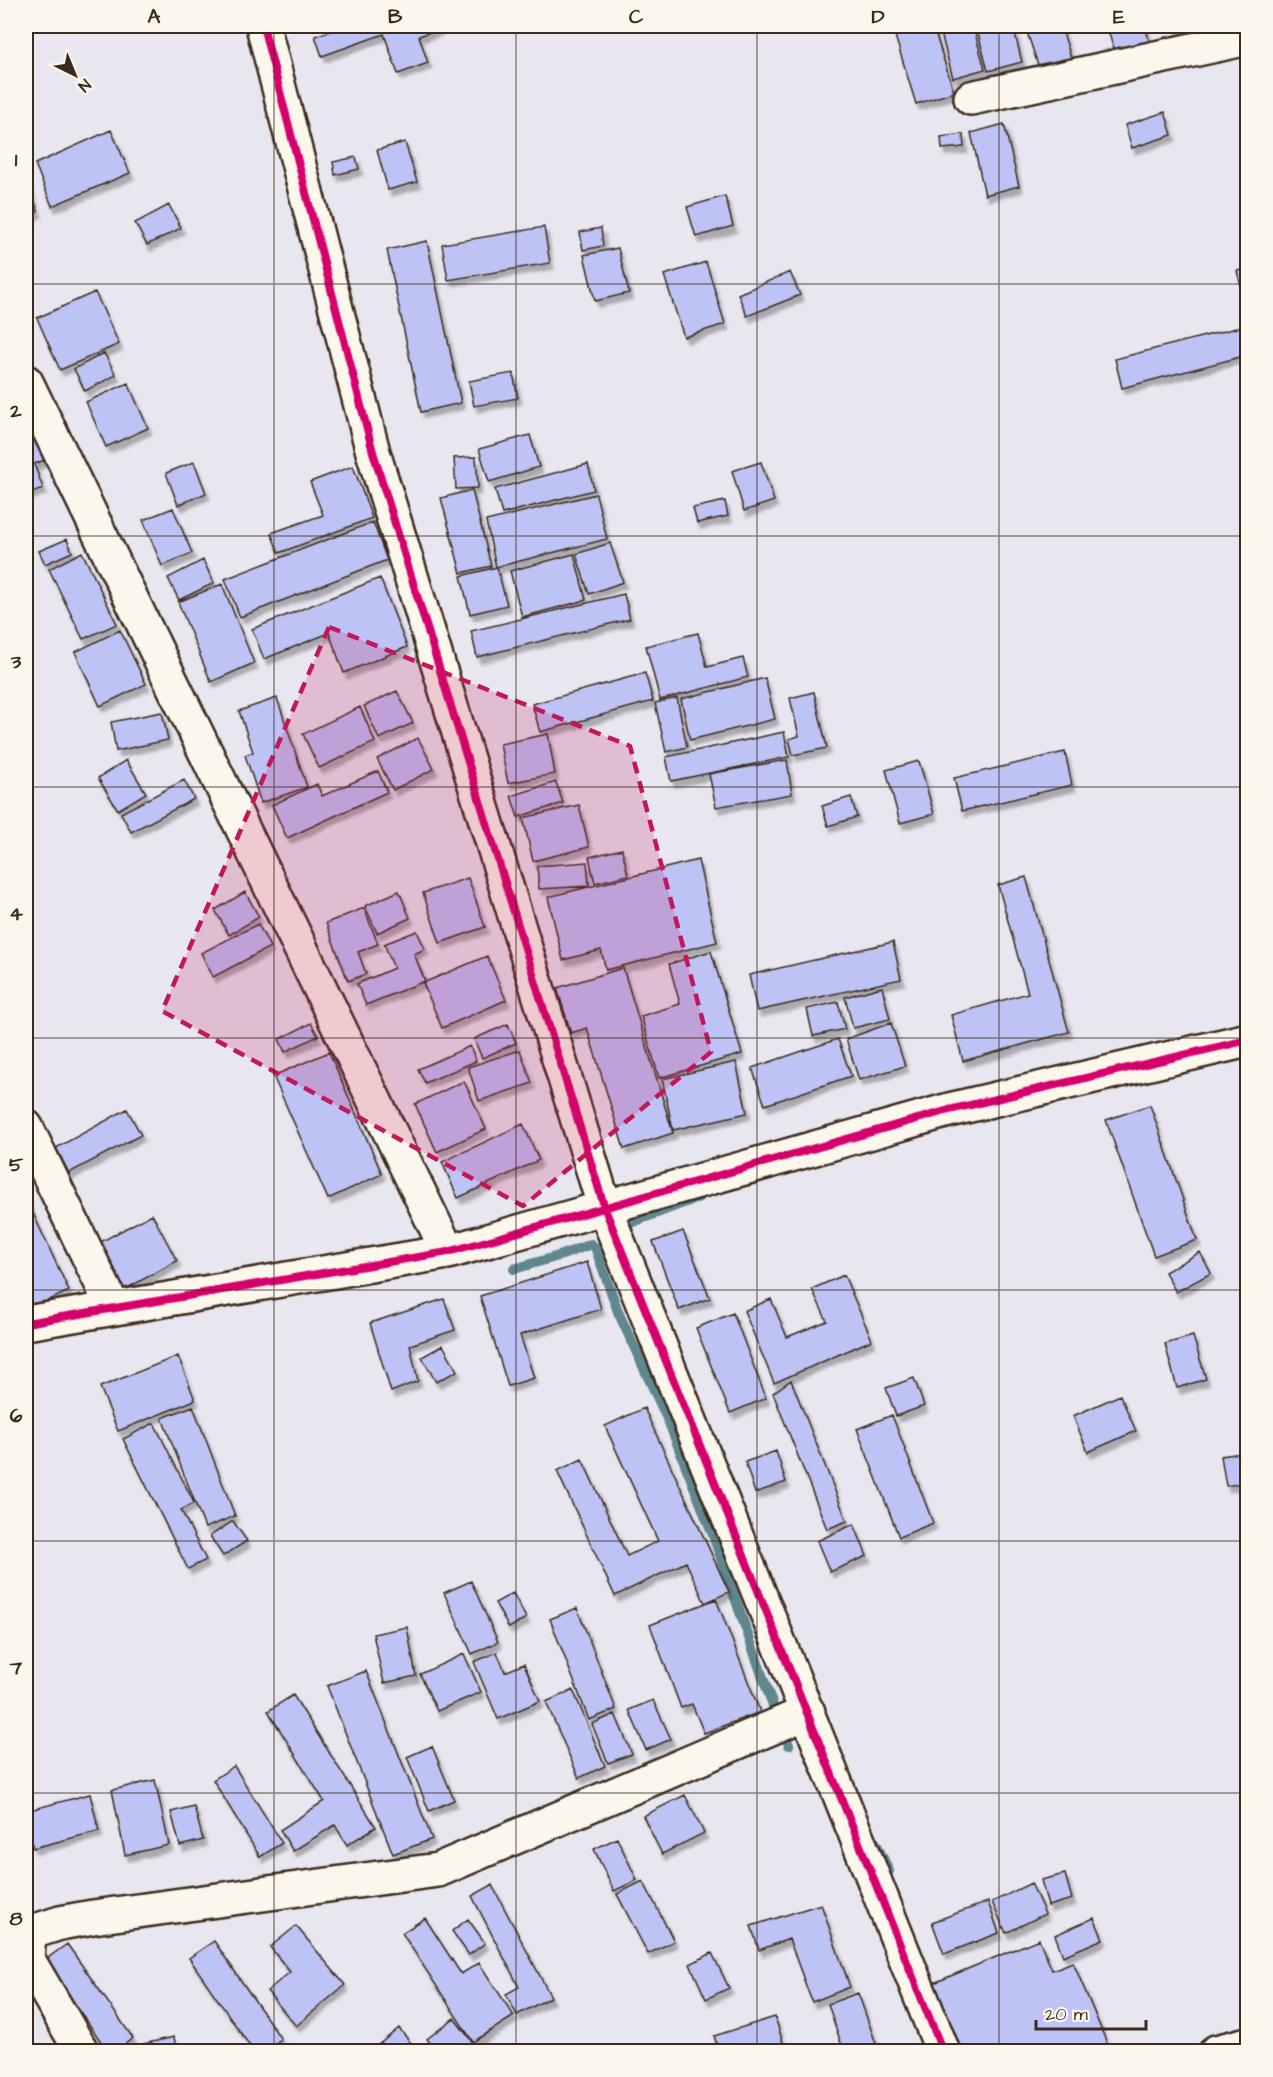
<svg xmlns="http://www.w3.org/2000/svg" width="1273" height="2077" font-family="'Architects Daughter',sans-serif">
<defs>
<filter id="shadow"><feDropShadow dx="3.5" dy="6" stdDeviation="1.5" flood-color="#0004"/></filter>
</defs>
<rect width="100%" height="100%" fill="#e8e7ef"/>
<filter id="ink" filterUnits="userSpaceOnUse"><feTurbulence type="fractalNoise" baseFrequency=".0167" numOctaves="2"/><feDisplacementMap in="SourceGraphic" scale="12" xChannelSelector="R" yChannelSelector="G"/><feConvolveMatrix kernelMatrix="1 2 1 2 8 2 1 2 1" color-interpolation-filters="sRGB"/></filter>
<g filter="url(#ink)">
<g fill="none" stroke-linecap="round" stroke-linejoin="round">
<path stroke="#60878d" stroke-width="10" d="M633,1222l66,-25
M595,1247l24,67 50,109 44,112 61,174 15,36
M514,1269l48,-14 29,-11
M876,1843l13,28"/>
</g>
<path fill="#bdc3f5" stroke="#3b2a1e" stroke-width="1.5" filter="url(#shadow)" d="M345,26h92l2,3 -20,7 9,27 -30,11 -14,-40 -62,22 -7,-20z
M892,26h41l21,66 -38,12z
M939,26h34l12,43 -32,9z
M976,26h37l9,36 -34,9z
M1025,26h36l11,35 -32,10z
M1107,26h38l5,17 -35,11z
M1165,112l7,23 -40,13 -7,-23z
M1004,124l15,62 -34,9 -14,-62z
M111,130l19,43 -78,33 -17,-42z
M963,134l1,13 -22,2 -1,-12z
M405,142l12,40 -29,8 -11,-40z
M356,157l3,12 -24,6 -2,-13z
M26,178l12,33 -12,5z
M725,196l8,30 -37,11 -9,-30z
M169,205l12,23 -34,17 -12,-22z
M544,227l6,36 -102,17 -6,-36z
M601,228l2,18 -20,4 -3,-18z
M427,241l34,162 -40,9 -34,-162z
M618,248l11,45 -34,8 -11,-46z
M706,262l19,62 -41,13 -20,-62z
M1248,268v32l-3,1 -8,-30z
M790,272l10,23 -53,21 -9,-22z
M95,292l24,52 -59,26 -23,-52z
M1244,326l4,12v17l-126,33 -7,-29z
M104,353l12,22 -31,16 -11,-22z
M513,373l5,25 -44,8 -5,-25z
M128,383l20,45 -42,19 -20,-45z
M36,435l9,25 -11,4 9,24 -16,6 -1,-5v-51z
M530,435l9,32 -50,15 -10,-33z
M476,457l2,31 -22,1 -2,-31z
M194,462l12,31 -28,12 -12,-32z
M761,462l13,39 -30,10 -12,-40z
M588,464l6,26 -92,24 -7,-25z
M353,466l19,52 -93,35 -8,-20 52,-18 -13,-33z
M472,490l19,76 -30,7 -20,-75z
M596,494l11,45 -111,28 -10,-46z
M725,501l3,15 -31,7 -4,-15z
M173,508l19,45 -30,13 -19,-46z
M373,522l14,38 -147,57 -15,-38z
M67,539l5,13 -27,12 -6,-13z
M610,543l13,39 -34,12 -13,-40z
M82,552l35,72 -34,15 -34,-70z
M574,554l12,46 -64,17 -12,-46z
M203,560l11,23 -35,17 -11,-22z
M497,567l10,38 -37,9 -9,-38z
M380,578l27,69 -63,26 -15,-40 -65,26 -12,-30z
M222,584l32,79 -43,19 -33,-80z
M624,594l6,25 -153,38 -6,-26z
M120,630l26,54 -46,22 -25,-54z
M698,633l9,34 36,-9 5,19 -88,23 -14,-54z
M645,673l8,28 -113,31 -8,-28z
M765,678l10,41 -85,21 -9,-41z
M397,691l16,32 -34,16 -15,-33z
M814,692l13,56 -34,7 -4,-16 10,-3 -9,-38z
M277,698l30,89 -46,16 -16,-48 8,-3 -14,-41z
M677,698l10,49 -21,5 -11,-49z
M360,707l15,35 -56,26 -16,-34z
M162,712l6,28 -52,11 -5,-29z
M784,732l5,25 -118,24 -5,-24z
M548,734l7,40 -47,9 -8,-39z
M418,738l16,31 -41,21 -16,-31z
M1065,752l7,33 -110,26 -8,-33z
M126,760l20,33 -28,17 -20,-32z
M787,760l5,34 -76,13 -7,-33z
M919,761l15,53 -34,9 -14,-53z
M378,771l9,21 -100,46 -15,-33 45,-21 5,12z
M184,780l10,19 -63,33 -10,-19z
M556,782l7,21 -45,14 -7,-21z
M851,797l6,20 -29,9 -6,-20z
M579,805l10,42 -56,14 -10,-43z
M622,849l6,26 -33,8 -6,-26z
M698,860l19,82 -111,28 -5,-20 -38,10 -15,-63z
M587,862l2,24 -50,3 -2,-23z
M1026,877l43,155 -106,29 -12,-46 77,-22 -30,-108z
M468,878l17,49 -45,16 -17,-50z
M399,891l11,27 -33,15 -12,-27z
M245,892l14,25 -30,18 -14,-25z
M364,908l14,36 -20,8 8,22 -18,7 -22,-58z
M258,924l12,23 -57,30 -12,-24z
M417,931l8,18 -11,5 11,27 -59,24 -9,-21 37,-16 -10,-24z
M893,942l8,37 -144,32 -8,-36z
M711,951l31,103 -83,24 -18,-62 39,-12 -11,-40z
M487,956l19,44 -64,28 -19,-45z
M623,968l50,165 -49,16 -37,-121 -16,5 -14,-45z
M882,987l8,32 -37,9 -8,-31z
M838,1002l7,27 -32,7 -6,-27z
M311,1023l7,13 -33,16 -6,-13z
M891,1023l14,43 -46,14 -13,-41z
M508,1024l8,19 -34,15 -8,-19z
M838,1039l13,37 -86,29 -13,-37z
M470,1046l6,15 -51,22 -7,-14z
M520,1050l12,33 -53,18 -11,-34z
M329,1052l53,122 -54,25 -55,-123z
M736,1062l11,51 -74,17 -11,-51z
M464,1081l22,48 -49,23 -22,-48z
M1150,1105l47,135 -43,16 -48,-136z
M127,1109l14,26 -72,38 -13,-25z
M523,1124l16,36 -81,38 -16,-36z
M26,1198l43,93 -39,18 -4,-9z
M152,1214l25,47 -57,31 -25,-47z
M683,1231l27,67 -31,12 -26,-68z
M1200,1252l11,21 -35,19 -11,-20z
M587,1262l14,47 -81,26 14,43 -26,8 -28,-90z
M844,1275l28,65 -98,43 -30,-72 27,-12 16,38 40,-16 -15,-32z
M444,1299l11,31 -45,15 8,36 -27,11 -21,-69z
M733,1313l33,85 -36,15 -34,-85z
M1193,1336l13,43 -29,9 -12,-44z
M443,1345l14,26 -21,11 -14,-25z
M178,1356l17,44 -77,31 -18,-44z
M914,1378l10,28 -28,10 -10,-28z
M791,1380l56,141 -20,8 -54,-136z
M1120,1395l16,36 -48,21 -15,-36z
M193,1406l42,110 -30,12 -43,-110z
M644,1408l85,184 -24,11 -19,-41 -71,34 -58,-125 25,-12 45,97 31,-15 -53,-115z
M892,1415l41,108 -34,14 -42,-108z
M154,1423l40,80 -13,7 25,50 -18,9 -65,-130z
M776,1451l10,31 -31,11 -10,-31z
M1248,1452v30l-22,4 -5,-30z
M233,1521l14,20 -24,15 -13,-20z
M854,1524l13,32 -37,16 -13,-31z
M471,1581l27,61 -26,12 -28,-61z
M513,1593l13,25 -17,10 -14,-25z
M716,1599l44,113 -56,21 -12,-29 -11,4 -31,-83z
M577,1608l39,101 -27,11 -39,-101z
M407,1627l9,49 -32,7 -11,-49z
M497,1652l8,20 19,-8 16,37 -42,18 -24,-57z
M464,1654l17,38 -44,19 -17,-37z
M366,1671l66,168 -39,15 -66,-168z
M573,1690l32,76 -26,12 -33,-76z
M293,1695l83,132 -29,18 -12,-20 -42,26 -13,-21 44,-29 -56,-90z
M653,1700l18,39 -25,11 -17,-40z
M615,1714l17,40 -24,9 -16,-39z
M432,1746l22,54 -25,11 -22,-54z
M234,1766l48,77 -22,14 -47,-77z
M155,1780l14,65 -44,10 -13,-65z
M90,1794l9,37 -66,17 -7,-29v-8z
M685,1795l19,38 -42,21 -19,-38z
M194,1806l9,34 -23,6 -9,-34z
M617,1838l20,42 -23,11 -20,-42z
M1065,1874l7,25 -24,7 -7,-26z
M643,1881l31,60 -26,13 -31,-60z
M1031,1883l14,31 -39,19 -14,-31z
M492,1885l59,112 -34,18 -11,-21 13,-7 -47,-91z
M988,1902l11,31 -55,21 -12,-32z
M821,1904l29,83 -38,15 -23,-63 -30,11 -8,-24z
M425,1918l36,56 18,-11 35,53 -41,26 -71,-109z
M1094,1918l9,21 -40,17 -8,-21z
M468,1919l17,24 -16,12 -17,-24z
M296,1926l49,59 -49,41 -29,-35 23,-19 -20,-25z
M1039,1939l13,31 21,-8 36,86 -9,4h-141l-13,-32 3,-1 -15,-36z
M214,1941l67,98 -18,13h-9l-65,-94z
M67,1944l66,94 -19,14h-6l-63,-92z
M712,1953l17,35 -23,11 -16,-35z
M858,1993l21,59h-35l-16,-48z
M775,2017l11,35h-67l-5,-16z
M454,2018l26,34h-43l-10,-13z
M399,2028l19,24h-37l-4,-6z
M174,2037l3,15h-55l-1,-3z"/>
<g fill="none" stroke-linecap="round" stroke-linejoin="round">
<g stroke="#3b2a1e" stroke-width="38">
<path id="minor" d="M263,26l110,426 232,757 338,843
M971,98l277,-60
M26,382l422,870
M26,1127l87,180
M26,1323l422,-71 501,-142 299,-70
M82,2052l-55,-94 2,-25 31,-10 33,-6 345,-47 370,-158
M1216,2052l32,-8"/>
</g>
<use href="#minor" stroke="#fbf7ec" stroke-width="33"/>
<g stroke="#fbf7ec" stroke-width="11">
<path id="cycleway" d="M263,26l110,426 232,757 338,843
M26,1323l422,-71 501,-142 299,-70"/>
</g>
<use href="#cycleway" stroke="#d6006c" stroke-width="8"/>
</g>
</g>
<path fill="#c2185b" fill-opacity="0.2" stroke="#c2185b" stroke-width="4.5" stroke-dasharray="12 8" stroke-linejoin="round" d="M329,627l301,119 81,306 -188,154 -361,-195z"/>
<path fill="none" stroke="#3b2a1e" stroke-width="1.5" stroke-opacity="0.55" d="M274,26v2026M516,26v2026M757,26v2026M999,26v2026M26,284h1222M26,536h1222M26,787h1222M26,1038h1222M26,1290h1222M26,1541h1222M26,1793h1222"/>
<rect width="1273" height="2077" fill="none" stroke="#fbf7ec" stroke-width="66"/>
<g transform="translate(75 75) rotate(137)" stroke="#fbf7ec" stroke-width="4.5" paint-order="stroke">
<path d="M0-4.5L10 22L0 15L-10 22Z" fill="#3b2a1e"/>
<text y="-9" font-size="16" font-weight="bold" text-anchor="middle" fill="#3b2a1e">N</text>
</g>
<path d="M1036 2020v9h110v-9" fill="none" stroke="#3b2a1e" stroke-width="3"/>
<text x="1045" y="2020" font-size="18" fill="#3b2a1e" stroke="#fbf7ec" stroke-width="4.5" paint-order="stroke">20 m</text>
<rect x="33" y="33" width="1207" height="2011" fill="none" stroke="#3b2a1e" stroke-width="2"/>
<g font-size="20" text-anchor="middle" font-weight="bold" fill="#3b2a1e">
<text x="154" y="23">A</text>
<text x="395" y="23">B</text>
<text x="636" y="23">C</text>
<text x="878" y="23">D</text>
<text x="1119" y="23">E</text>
<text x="16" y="166">1</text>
<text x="16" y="417">2</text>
<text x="16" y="668">3</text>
<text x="16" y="920">4</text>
<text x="16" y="1171">5</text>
<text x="16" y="1422">6</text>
<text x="16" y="1674">7</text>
<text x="16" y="1925">8</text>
</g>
</svg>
